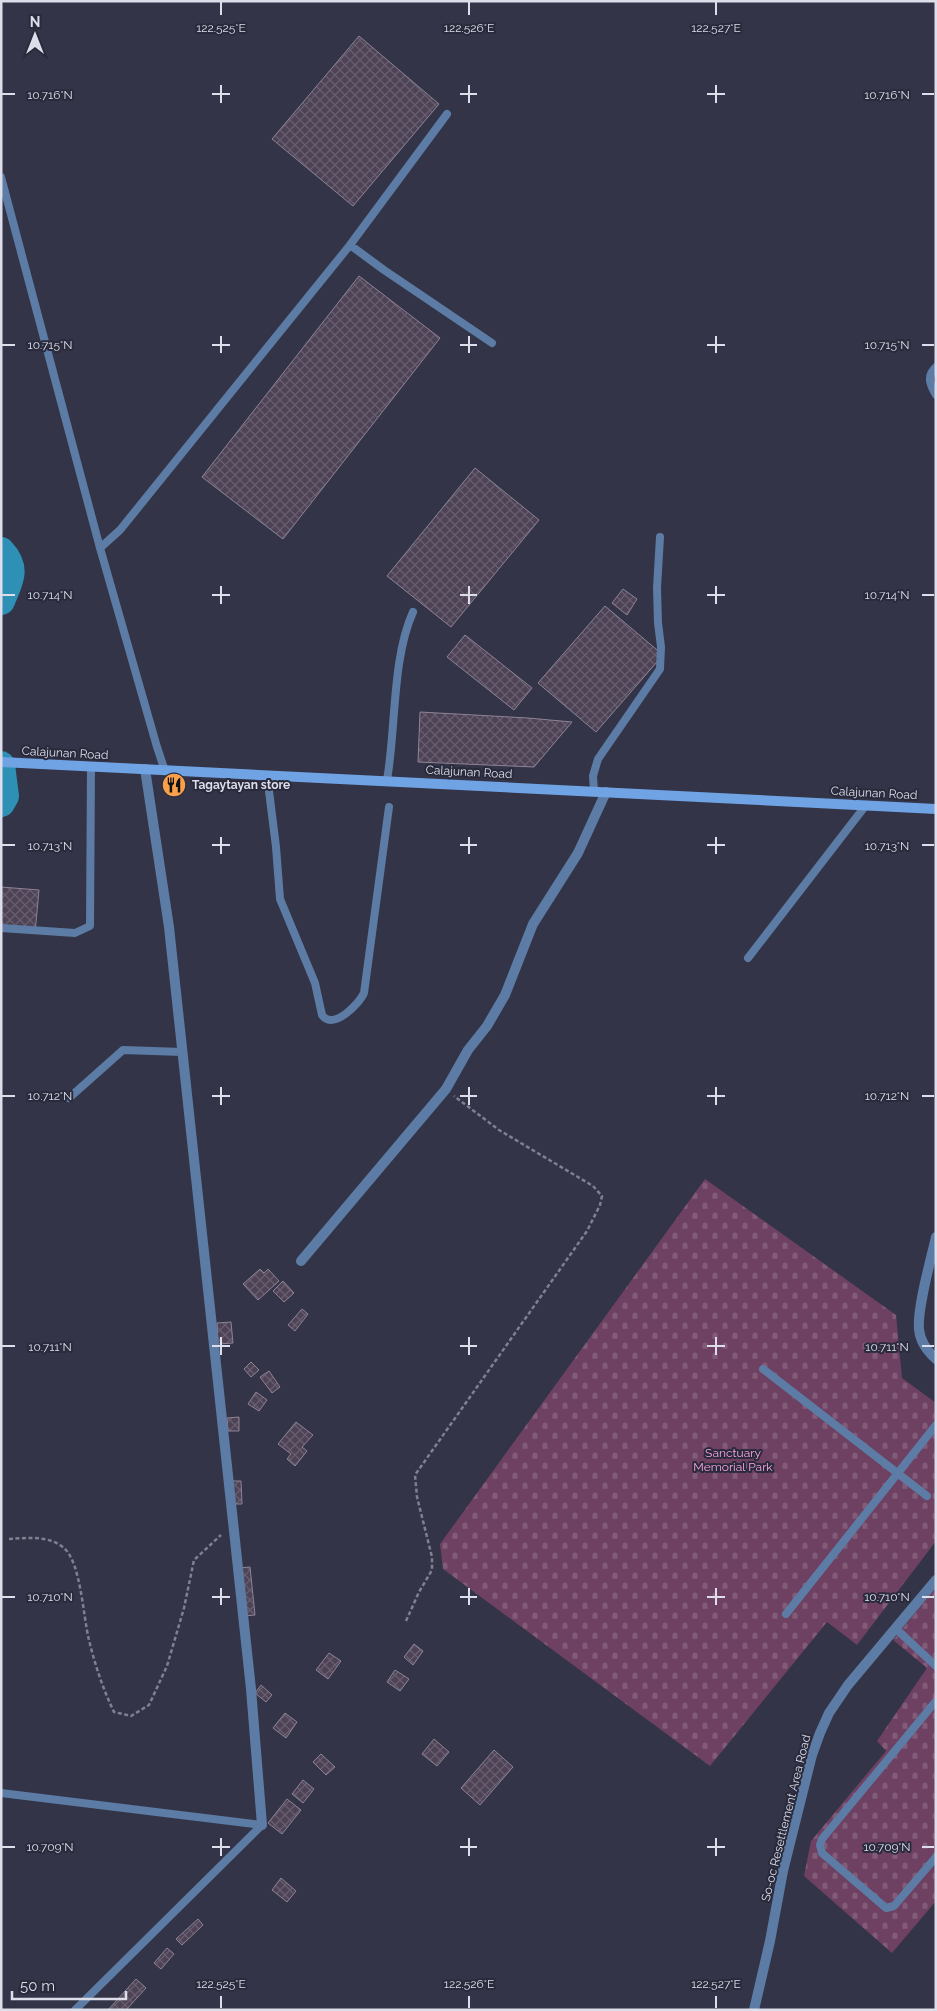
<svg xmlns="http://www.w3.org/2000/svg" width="937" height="2011" font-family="Raleway,sans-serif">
<defs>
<pattern id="cemetery-stones" width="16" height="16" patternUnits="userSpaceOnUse" patternTransform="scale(1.25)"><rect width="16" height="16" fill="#6e4061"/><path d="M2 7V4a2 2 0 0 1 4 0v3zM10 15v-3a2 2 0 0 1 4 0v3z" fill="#825b78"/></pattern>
<pattern id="building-cross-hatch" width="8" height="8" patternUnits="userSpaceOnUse" patternTransform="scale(1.25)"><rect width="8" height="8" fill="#4e4356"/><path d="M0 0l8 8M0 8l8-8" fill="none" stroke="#675e6e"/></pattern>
</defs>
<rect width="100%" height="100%" fill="#333447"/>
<path fill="url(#cemetery-stones)" d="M705,1179l191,136 6,63 34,25v138l-79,104 -30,-23 -117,144 -267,-197 -3,-25z
M936,1587v314l-44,52 -88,-77 7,-35 75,-90 -9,-10 50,-73 -34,-28z"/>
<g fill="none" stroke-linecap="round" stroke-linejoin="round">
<path stroke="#2d90b4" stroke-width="28" d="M1,551c17,18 8,30 0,50
M1,765l4,31 -4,7"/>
</g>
<path fill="url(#building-cross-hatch)" stroke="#8e8397" d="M359,36l80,68 -86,102 -81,-67z
M359,276l81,62 -157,201 -81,-62z
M475,468l64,52 -88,107 -64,-51z
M623,589l14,10 -10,16 -15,-12z
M605,606l58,49 -67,77 -58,-49z
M465,635l67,53 -18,22 -67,-53z
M420,712l108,6 44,4 -38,45 -116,-5z
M1,887l38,3 -4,43 -34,-3z
M260,1269l4,4 4,-4 11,12 -21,19 -15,-16z
M283,1281l11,12 -10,9 -11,-11z
M302,1309l6,5 -13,17 -7,-6z
M231,1322l2,21 -15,1 -1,-21z
M251,1362l8,8 -8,7 -7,-8z
M269,1371l11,16 -8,6 -12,-16z
M256,1392l11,8 -8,11 -11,-7z
M239,1417v14h-11l-1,-13z
M296,1422l17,13 -11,12 5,4 -12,15 -8,-7 4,-5 -13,-10z
M232,1481h9l1,23h-9z
M250,1567l5,48 -11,1 -5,-48z
M414,1644l9,7 -10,14 -9,-8z
M329,1653l12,8 -13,18 -12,-9z
M395,1670l14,9 -9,12 -13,-9z
M261,1685l11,10 -6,7 -11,-9z
M285,1713l12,9 -11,16 -13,-10z
M434,1739l15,13 -12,14 -15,-12z
M494,1750l19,17 -33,38 -19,-17z
M321,1754l14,13 -9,8 -13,-13z
M303,1780l11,9 -11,14 -11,-9z
M287,1799l14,11 -19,24 -14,-11z
M281,1878l15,13 -9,11 -15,-12z
M198,1919l5,6 -21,20 -6,-6z
M167,1948l7,6 -13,15 -7,-6z
M136,1979l10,9 -20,22h-18z"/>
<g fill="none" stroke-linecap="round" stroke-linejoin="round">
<path stroke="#7f8090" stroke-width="2.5" stroke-dasharray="4 2.5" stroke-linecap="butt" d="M9,1539c18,-1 40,-4 55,9 17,15 19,68 25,92 6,25 14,49 25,72l17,4 18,-11 18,-39 17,-58 10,-48 27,-25
M406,1621l13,-29 13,-22v-13l-15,-60 -2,-22 172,-244 13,-26 2,-9 -9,-10 -94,-56 -45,-34"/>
<path stroke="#5c7ca5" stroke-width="8" d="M1,177l99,371 57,199 8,24
M350,245l97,-131
M936,367c-10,9 -6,18 0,28
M100,548l20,-18 230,-285 34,25 108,73
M267,775l9,72 4,52 35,84 7,32c11,16 37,-11 42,-22l25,-186
M387,780c9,-51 5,-122 26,-168
M594,791l-1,-15 5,-17 62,-90 1,-22 -3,-24 -1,-35 3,-51
M1,928l74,5 15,-7 1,-160
M748,958l118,-153
M69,1098l54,-48 59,2
M763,1369l164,127
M786,1614l150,-189
M895,1628l41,38
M936,1701l-114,138 -2,6 2,8 64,55 8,-2 42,-49
M1,1793l261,32
M75,2010l187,-185"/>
<path stroke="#5c7ca5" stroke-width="10" d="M145,769l24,158 82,762 11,136
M301,1261l145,-172 22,-39 19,-24 18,-31 28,-71 45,-71 28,-61"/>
<path stroke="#5c7ca5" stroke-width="10" d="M936,1237c-5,22 -19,71 -17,92 1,12 8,22 17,30
M754,2010l16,-69 13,-70 29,-116 8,-22 9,-20 19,-28 88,-105"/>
<path stroke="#6fa3e4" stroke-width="10" d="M1,762l935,47"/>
</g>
<path fill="none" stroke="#dddeea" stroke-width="2" d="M221,2v13M469,2v13M716,2v13M221,85v18M469,85v18M716,85v18M2,94h13M212,94h18M460,94h17M707,94h18M922,94h12M221,336v17M469,336v17M716,336v17M2,345h13M212,345h18M460,345h17M707,345h18M922,345h12M221,586v18M469,586v18M716,586v18M2,595h13M212,595h18M460,595h17M707,595h18M922,595h12M221,837v17M469,837v17M716,837v17M2,845h13M212,845h18M460,845h17M707,845h18M922,845h12M221,1087v18M469,1087v18M716,1087v18M2,1096h13M212,1096h18M460,1096h17M707,1096h18M922,1096h12M221,1337v18M469,1337v18M716,1337v18M2,1346h13M212,1346h18M460,1346h17M707,1346h18M922,1346h12M221,1588v17M469,1588v17M716,1588v17M2,1597h13M212,1597h18M460,1597h17M707,1597h18M922,1597h12M221,1838v18M469,1838v18M716,1838v18M2,1847h13M212,1847h18M460,1847h17M707,1847h18M922,1847h12M221,1996v12M469,1996v12M716,1996v12"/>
<defs>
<g id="restaurant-disc" transform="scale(1.25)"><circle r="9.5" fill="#f8a04b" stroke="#292a3c"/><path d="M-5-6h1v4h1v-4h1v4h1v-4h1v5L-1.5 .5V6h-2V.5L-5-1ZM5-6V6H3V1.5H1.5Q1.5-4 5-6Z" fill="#111"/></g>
</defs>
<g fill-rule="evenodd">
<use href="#restaurant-disc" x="174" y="785"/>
</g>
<g text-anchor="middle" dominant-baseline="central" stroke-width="4" stroke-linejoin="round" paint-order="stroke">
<g font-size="12" fill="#dddeea" stroke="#292a3c">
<text transform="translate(65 753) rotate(3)">Calajunan Road</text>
<text transform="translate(469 772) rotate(3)">Calajunan Road</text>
<text transform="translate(874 793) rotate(3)">Calajunan Road</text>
<text transform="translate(786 1818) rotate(-76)">So-oc Resettlement Area Road</text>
</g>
<g font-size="12" font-weight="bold" fill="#dddeea" stroke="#292a3c" text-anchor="start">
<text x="192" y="785">Tagaytayan store</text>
</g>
<g font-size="12" fill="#ffa4e4" stroke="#292a3c">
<text x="733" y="1453">Sanctuary<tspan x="733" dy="14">Memorial Park</tspan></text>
</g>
</g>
<g font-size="12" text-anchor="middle" fill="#dddeea" stroke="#292a3c" stroke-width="4" stroke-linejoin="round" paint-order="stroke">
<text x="221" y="32">122.525°E</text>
<text x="469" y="32">122.526°E</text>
<text x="716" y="32">122.527°E</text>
<text x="50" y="99">10.716°N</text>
<text x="887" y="99">10.716°N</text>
<text x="50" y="349">10.715°N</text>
<text x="887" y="349">10.715°N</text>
<text x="50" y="599">10.714°N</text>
<text x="887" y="599">10.714°N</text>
<text x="50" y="850">10.713°N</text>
<text x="887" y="850">10.713°N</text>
<text x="50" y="1100">10.712°N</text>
<text x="887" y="1100">10.712°N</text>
<text x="50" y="1351">10.711°N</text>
<text x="887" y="1351">10.711°N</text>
<text x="50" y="1601">10.710°N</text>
<text x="887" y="1601">10.710°N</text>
<text x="50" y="1851">10.709°N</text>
<text x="887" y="1851">10.709°N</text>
<text x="221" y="1988">122.525°E</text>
<text x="469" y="1988">122.526°E</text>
<text x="716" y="1988">122.527°E</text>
</g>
<rect width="937" height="2011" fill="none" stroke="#dddeea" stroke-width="5"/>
<g transform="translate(35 35)" stroke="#292a3c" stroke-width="4" paint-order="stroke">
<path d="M0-4L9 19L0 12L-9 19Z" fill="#dddeea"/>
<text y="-8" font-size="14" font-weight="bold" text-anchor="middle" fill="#dddeea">N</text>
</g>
<path d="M12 1991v8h114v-8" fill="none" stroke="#dddeea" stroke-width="2.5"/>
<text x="20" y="1991" font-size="15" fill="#dddeea" stroke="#292a3c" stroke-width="4" paint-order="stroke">50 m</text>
</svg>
